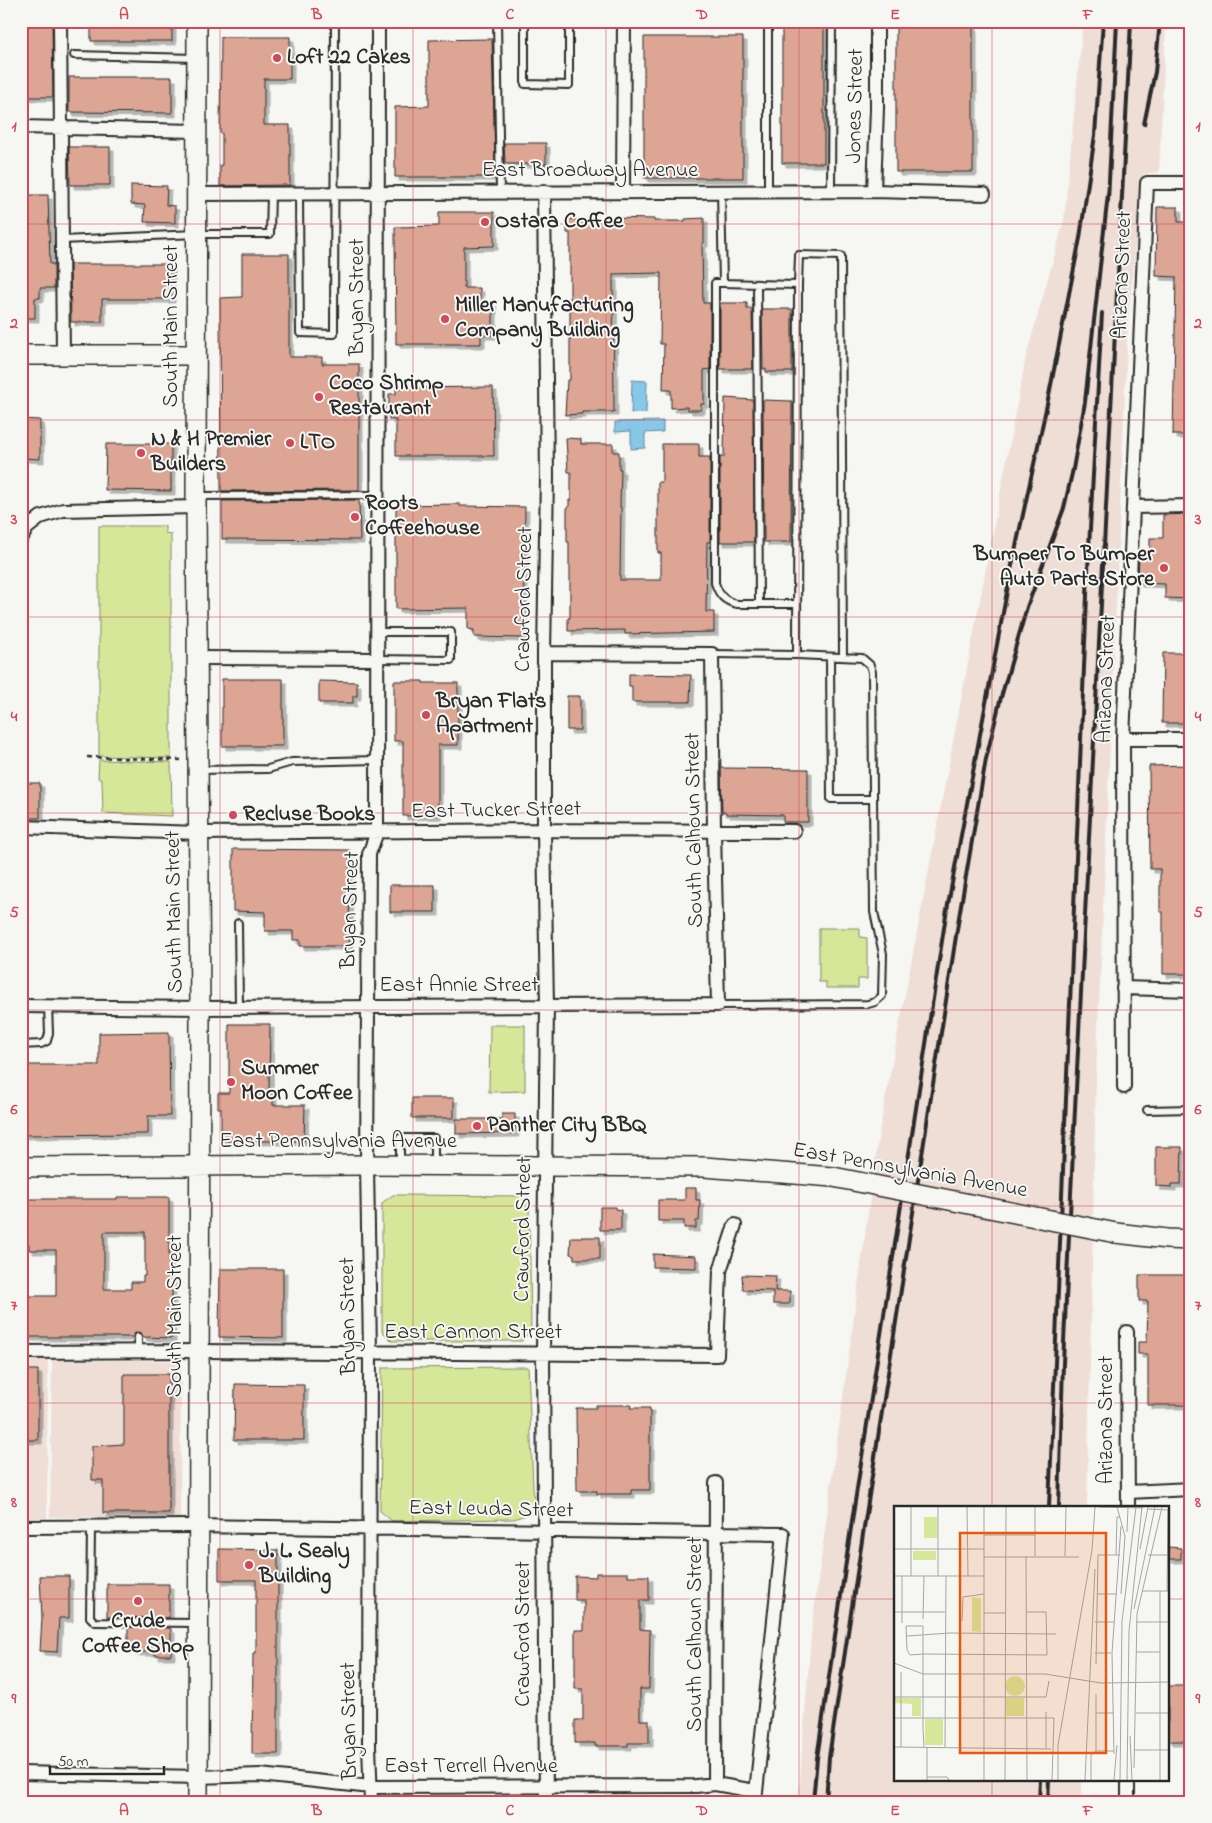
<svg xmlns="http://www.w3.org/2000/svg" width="1212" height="1823" font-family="'Indie Flower',sans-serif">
<defs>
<filter id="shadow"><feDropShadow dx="4" dy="4" stdDeviation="0" flood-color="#0004"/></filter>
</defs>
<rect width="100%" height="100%" fill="#f6f6f2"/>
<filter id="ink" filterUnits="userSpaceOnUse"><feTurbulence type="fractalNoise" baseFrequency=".02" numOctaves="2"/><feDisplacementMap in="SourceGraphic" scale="10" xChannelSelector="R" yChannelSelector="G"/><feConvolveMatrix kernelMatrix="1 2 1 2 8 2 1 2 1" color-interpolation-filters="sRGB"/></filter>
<g filter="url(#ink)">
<path fill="#eeded6" d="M1083,21h83l-7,151 -16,2 -15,146 -32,754 -9,433h-191v272h186v23h-284l14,-177 67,-492 147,-776 38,-136z
M21,1359h27l-1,159h-26z
M52,1360l129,1 -1,157 -130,-1z"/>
<path fill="#d7e79a" stroke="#818962" d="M99,526h66v7l6,1v224l-72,-2z
M99,760l72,2 1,54 -69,-3 -1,-33 -4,-2z
M819,928h41v9l7,1v41h-9v9h-32v-6h-7z
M490,1025h35v66l-36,1z
M393,1195l129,1 7,7 2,127 -9,11h-130l-10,-10v-128z
M528,1367l6,145 -20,7 -122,2 -12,-10 2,-143z"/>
<path fill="#87c7e8" stroke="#62899c" d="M632,380l15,1 -1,32h-15z
M663,421v11l-18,1v15l-14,1v-18l-16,1v-10z"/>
<path fill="#dca594" stroke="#2b2b2b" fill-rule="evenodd" filter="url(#shadow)" d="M21,21h31l1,76h-32z
M91,21h81v20h-81z
M782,21h42v142h-42z
M896,21h77v151h-77z
M221,37h69v42h-26v46h26v60l-70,1v-21h2v-32h-2z
M644,37h99v141h-99z
M492,39l3,125 -2,13h-98v-70l34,-1v-66z
M69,77h103v36l-103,-1z
M504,143h42v21h-41z
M69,147h41v38h-40z
M131,185l36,1 -1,19 9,1v17l-31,-1 1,-17 -14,-1z
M21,195h27l2,69h4v24h-14v10h-5v20h-14z
M1157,207h21v15h13v213h-18l3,-158 -20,-1z
M439,212h55v34l-30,1v41h16v15h13v32h-12v9h-85l-1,-117 44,-1z
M608,218l46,1v2h31v-2l19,-1v25h-2l1,60h7v66l-6,1v34h-3v6h-13l-1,-3 -16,1v-18h-8l1,-46h-4l1,-71 -48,1 1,138h-32v2l-17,1 2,-35h3v-147h-3v-14l41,2z
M242,254h47v103h33v7h37v126l-138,1 -1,-193 22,-1z
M70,264h101v35h-69v23h-31z
M720,303h27v6h5l1,60h-33z
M762,309h30v63h-26v-3h-3z
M493,387l1,69h-98v-36h-7v-26h7v-6z
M725,398l28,2 1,142h-34v-85h4z
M763,400l29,1 -1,141h-27z
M21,419l19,1v39l-19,-1z
M566,438l15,1v5h32v8h6v17h2l-1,38h1l-1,73h41v-27h-3v-71h4v-38h37v13h11v85h-3l-1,70h8v20l-89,2v-4l-57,1v-13h2v-52h-1v-24h-2v-35h2v-7h2v-28h-3z
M106,444h65v47l-66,-1z
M359,500l1,40 -138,-1v-38z
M460,504v2l65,1 -2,131 -49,-1v-7l-6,-1v-21l-72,1v-104z
M1191,514v85l-26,-1v-14l-27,-1 1,-31h11v-14h13v-23z
M1163,653h28v70h-29z
M629,674l62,1 -1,27h-58v-16h-3z
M222,679h61v67h-61z
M319,681l38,1v14h-4v7h-34z
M394,681h29v2h35v62h-20v70l-35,1v-75h-9z
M567,696h13v34h-13z
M1191,765v209h-28v-62h-3v-43h-10l-1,-103z
M721,768l87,1v53h-25v-7l-57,-1v-2h-4z
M26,783h14v35h-14z
M233,849l117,1 -1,96h-49v-6h-7v-9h-28v-19l-32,-1z
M390,885h45v27h-45z
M229,1024h41l-1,68h4v13h32l-1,36h-83v-33h-3v-15h11z
M169,1032l1,84h-22v18l-127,1v-70h78v-32z
M412,1098h42v20h-42z
M502,1114h13v19l-59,1v-15h46z
M1156,1147h26l-1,37h-9v3l-16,-1z
M685,1188h11v12h4l-1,21h-3v7h-12v-7h-26v-21h27z
M117,1197h52v81l3,1v59l-29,-1 -1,-3 -4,-2 -3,1 -2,4h-112v-41h35v-46h-27v-6h-8v-45h96zM104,1232h41v44h-2v6h-12v7h-27z
M600,1207h15v2l6,1v20h-21z
M571,1237h29v22h-26v-4l-4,-1z
M653,1254l43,2v12l-43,-1z
M220,1269h63v69l-64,-1z
M742,1275l34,1 -1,15h15v12l-2,1h-15v-13l-30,-1z
M1139,1275h52v130h-43v-51h-10v-12h9l1,-41h-9z
M21,1370h17v70h-17z
M124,1374h45v139h-66v-33h-11v-34l32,-2z
M235,1384l69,1v55h-70z
M596,1405h35l-1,3h20v82h-19v4h-34v-3h-20l-1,-83h20z
M1168,1547l13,1v11h-13z
M219,1549l59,1v204h-26l1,-101h3v-73h-37z
M596,1573h32v3h21v24h-9v29l10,1 -1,59h-9v31h9v23h-21v3h-33v-3h-20v-23h8v-31h-8v-59h9v-30h-9v-24l21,1z
M40,1576h29v42h-10l-2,34 -17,-1 2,-33z
M107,1584h62v34l-62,-1z
M128,1627l41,1 2,1v26h-16v-3h-23v-5h-4z
M1168,1686h23v55h-23z"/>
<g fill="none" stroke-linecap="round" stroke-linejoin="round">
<g stroke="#2b2b2b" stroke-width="10">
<path id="lane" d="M497,21l3,171
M525,21v63l44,1v-64
M1191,41v30
M74,55l122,3
M768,191v-170
M831,191l1,-170
M299,193l1,140 34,1 1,-313
M62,240l134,-6h74l1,-41
M723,283h-8v300c4,12 9,18 22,21h60
M757,284l2,320
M798,285l1,-30 42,1 2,401
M197,496l180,-1
M712,654l85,1 1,-370 -75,-2 -2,-92
M830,657l1,142h42
M377,659l74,1v-28h-74
M199,770l69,-1 24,-7 85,-2
M238,923l1,85
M718,1005l150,-1 7,-2 7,-6 1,-42 -9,-42 -2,-240 -2,-7 -8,-7 -65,-3
M21,1045l20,-1 6,-3 2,-8 -1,-27
M1147,1110l44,-1
M400,1162v-24h34v26
M138,1337v14
M91,1528l-1,89 5,5 102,1"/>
</g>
<g stroke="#2b2b2b" stroke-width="16">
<path id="street" d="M60,21l3,334
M21,127l175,4
M544,191l3,285 -3,177v177l3,176 -4,347 3,449
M623,191l1,-170
M874,191l3,-83v-87
M196,194l678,-3 110,3
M1134,507l57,-1
M21,539l6,-11 14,-11 22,-7 133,-3
M197,658l180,1
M1123,739h68
M21,827l177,6 346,-3 250,1
M1123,988l68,2
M21,1006l179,2 518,-3 -4,-174 -2,-177 -168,-1
M1124,1087l-1,-348 24,-556h44
M1127,1332l1,175
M21,1352l179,-1 517,4 3,-84 15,-46
M1128,1492l63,-3
M21,1527l169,-1 593,8 -28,268
M21,1773l177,4 62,-2 111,12 325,-1 19,-2 40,7
M1128,1779v23
M715,1784l1,-301
M371,1802l-2,-57 1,-393 -3,-187 2,-311 8,-22 1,-811"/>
</g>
<g stroke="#2b2b2b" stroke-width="22">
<path id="secondary" d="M197,21l-1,486 4,501 -2,794
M21,355h175
M21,1167l346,-2 337,2 129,10
M1116,1233l51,6 24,1"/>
</g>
<path stroke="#2b2b2b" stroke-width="2.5" stroke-dasharray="5 4" stroke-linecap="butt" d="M87,757l94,3"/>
<use href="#lane" stroke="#f6f6f2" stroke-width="6"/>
<use href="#street" stroke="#f6f6f2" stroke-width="12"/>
<use href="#secondary" stroke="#f6f6f2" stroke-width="19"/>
<path stroke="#2b2b2b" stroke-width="4" d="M1144,124l11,-52 5,-51
M1108,201l9,-180
M1049,1507l40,-960 13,-234
M1059,1507l4,-144 12,-254 56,-1088
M813,1802l4,-44 35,-237 94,-606 66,-350 37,-170 31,-157 15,-103 8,-114
M826,1802l3,-45 36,-236 94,-604 27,-158 14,-58 27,-94 37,-99 9,-39 12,-67 23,-208
M1039,1802l1,-23
M1048,1802l1,-23"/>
<g stroke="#2b2b2b" stroke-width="22" stroke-linecap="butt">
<path id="secondary-bridge" d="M833,1177l283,56"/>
</g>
<use href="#secondary-bridge" stroke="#f6f6f2" stroke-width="19"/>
</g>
</g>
<path fill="none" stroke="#d1495b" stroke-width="1" stroke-opacity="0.55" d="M220,21v1781M413,21v1781M606,21v1781M799,21v1781M992,21v1486M21,224h1170M21,420h1170M21,617h1170M21,813h1170M21,1010h1170M21,1206h1170M21,1403h1170M21,1599h875M1168,1599h23M992,1779v23"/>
<g fill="#d1495b" stroke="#f6f6f2" stroke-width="2">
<circle cx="277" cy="58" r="5"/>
<circle cx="485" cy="222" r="5"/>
<circle cx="445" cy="319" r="5"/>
<circle cx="319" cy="397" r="5"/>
<circle cx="290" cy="443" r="5"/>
<circle cx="141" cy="453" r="5"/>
<circle cx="355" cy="517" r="5"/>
<circle cx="1164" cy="568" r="5"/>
<circle cx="426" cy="715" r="5"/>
<circle cx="233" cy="815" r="5"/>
<circle cx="231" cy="1082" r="5"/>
<circle cx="477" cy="1126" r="5"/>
<circle cx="249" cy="1565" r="5"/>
<circle cx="138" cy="1601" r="5"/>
</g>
<g text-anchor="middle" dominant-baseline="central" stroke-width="4" stroke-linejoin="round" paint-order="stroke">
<g font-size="22" font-weight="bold" fill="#2b2b2b" stroke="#f6f6f2" text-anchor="start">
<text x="287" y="58">Loft 22 Cakes</text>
<text x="495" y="222">Ostara Coffee</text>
<text x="455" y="306">Miller Manufacturing<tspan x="455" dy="25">Company Building</tspan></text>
<text x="329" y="384">Coco Shrimp<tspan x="329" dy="25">Restaurant</tspan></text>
<text x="151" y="440">N &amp; H Premier<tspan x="151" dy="25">Builders</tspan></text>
<text x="300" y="443">LTO</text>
<text x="365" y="504">Roots<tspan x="365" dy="25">Coffeehouse</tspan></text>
<text x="1154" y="555" text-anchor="end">Bumper To Bumper<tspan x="1154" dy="25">Auto Parts Store</tspan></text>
<text x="436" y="702">Bryan Flats<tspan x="436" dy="25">Apartment</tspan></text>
<text x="243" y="815">Recluse Books</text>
<text x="241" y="1069">Summer<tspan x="241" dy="25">Moon Coffee</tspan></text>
<text x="487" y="1126">Panther City BBQ</text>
<text x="259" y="1552">J. L. Sealy<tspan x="259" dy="25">Building</tspan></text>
<text x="138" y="1622" text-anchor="middle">Crude<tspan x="138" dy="25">Coffee Shop</tspan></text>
</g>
<g font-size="22" fill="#2b2b2b" stroke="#f6f6f2">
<text transform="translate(856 106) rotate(-89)">Jones Street</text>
<text x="590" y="171">East Broadway Avenue</text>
<text transform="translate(1123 275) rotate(-88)">Arizona Street</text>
<text transform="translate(358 297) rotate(-90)">Bryan Street</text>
<text transform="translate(172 326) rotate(-90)">South Main Street</text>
<text transform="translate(525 599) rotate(-89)">Crawford Street</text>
<text transform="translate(1107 679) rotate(-88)">Arizona Street</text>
<text transform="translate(496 811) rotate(-1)">East Tucker Street</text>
<text transform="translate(695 830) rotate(-91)">South Calhoun Street</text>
<text transform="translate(351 910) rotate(-88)">Bryan Street</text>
<text transform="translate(175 912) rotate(-91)">South Main Street</text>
<text x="459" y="986">East Annie Street</text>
<text x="338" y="1142">East Pennsylvania Avenue</text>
<text transform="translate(910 1171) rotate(10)">East Pennsylvania Avenue</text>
<text transform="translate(524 1229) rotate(-89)">Crawford Street</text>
<text transform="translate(176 1316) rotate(-90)">South Main Street</text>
<text transform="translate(349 1316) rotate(-91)">Bryan Street</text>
<text x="473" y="1333">East Cannon Street</text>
<text transform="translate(1107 1420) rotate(-90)">Arizona Street</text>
<text transform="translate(491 1510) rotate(1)">East Leuda Street</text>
<text transform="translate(524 1634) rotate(-90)">Crawford Street</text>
<text transform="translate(696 1634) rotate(-90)">South Calhoun Street</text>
<text transform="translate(350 1721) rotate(-91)">Bryan Street</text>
<text x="471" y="1767">East Terrell Avenue</text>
</g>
</g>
<g transform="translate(894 1506)">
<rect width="275" height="275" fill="#f6f6f2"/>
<path d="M30,11h13v21h-13zM19,45h23v9h-23zM78,91l9,1v34l-9,-1zM111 180a10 10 0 1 1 20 0a10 10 0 1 1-20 0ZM0,192h27v18h-9v-12l-18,-1zM112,192h18v18h-18zM31,213h18v26h-18z" fill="#d7e79a"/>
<path fill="none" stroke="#a5a5a2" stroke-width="1" d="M17,1v69M44,1v69M73,1l1,69M90,1v273M205,1l44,1M223,1l8,29 -4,58M254,3l20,1M233,26l1,-25M90,29h51M0,43h90M246,43l8,-42M222,49l1,-38h3M254,49h21M132,50l1,224M141,50v-49M171,50l1,-49M90,51h95M0,70h90M8,70v47M248,85h27M266,85v189M273,85l1,-81M203,88h20M240,103l21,-102M0,106h51M90,107h21M29,113l1,-43M68,115l1,-24 21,-3M201,116h19M242,116h33M13,130l43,-3 106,1M242,146h24M201,147h16M0,157l29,11h122l56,9 68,-1M202,158l2,-109h22M202,188v57M0,191h152l3,-16M202,207h18M242,207h33M0,212h160l-2,62M236,230l2,44M0,241l157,2M7,241v-75M30,241l-1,-19v-102h-17l1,24 3,5 13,-1 124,1 -1,-43h-20M33,241v33M51,241l1,-171M152,242v-36M240,244h35M202,245h18M220,248l-2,-101 9,-127M240,262l3,-154 25,-107M33,271h20l2,3M111,274l1,-273M164,274v-35l34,-195 3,-43M191,274l10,-211M197,274v-25l5,-4M220,274l3,-35M226,274l2,-159 14,-114M233,274l2,-149 13,-124"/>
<path fill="#e8590c" fill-opacity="0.15" stroke="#e8590c" stroke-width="2.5" d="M66,27h146v220h-146z"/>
<rect width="275" height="275" fill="none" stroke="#2b2b2b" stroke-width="2.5"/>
</g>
<rect width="1212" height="1823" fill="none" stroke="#f6f6f2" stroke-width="55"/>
<path d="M50 1766v8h114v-8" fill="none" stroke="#2b2b2b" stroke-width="2.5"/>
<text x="58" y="1766" font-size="15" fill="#2b2b2b" stroke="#f6f6f2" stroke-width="4" paint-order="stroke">50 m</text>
<rect x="28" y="28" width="1156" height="1768" fill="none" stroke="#d1495b" stroke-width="2"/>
<g font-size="16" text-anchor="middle" font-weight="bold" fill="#d1495b">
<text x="124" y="19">A</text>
<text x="317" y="19">B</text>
<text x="510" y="19">C</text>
<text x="702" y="19">D</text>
<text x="895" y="19">E</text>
<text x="1088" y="19">F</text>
<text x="14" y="131">1</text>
<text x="1198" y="131">1</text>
<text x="14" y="328">2</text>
<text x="1198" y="328">2</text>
<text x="14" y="524">3</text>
<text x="1198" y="524">3</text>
<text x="14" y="721">4</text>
<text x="1198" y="721">4</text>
<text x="14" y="917">5</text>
<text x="1198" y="917">5</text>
<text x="14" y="1114">6</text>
<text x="1198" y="1114">6</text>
<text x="14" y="1310">7</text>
<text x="1198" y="1310">7</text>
<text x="14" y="1507">8</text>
<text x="1198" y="1507">8</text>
<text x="14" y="1703">9</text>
<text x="1198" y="1703">9</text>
<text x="124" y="1815">A</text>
<text x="317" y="1815">B</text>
<text x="510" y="1815">C</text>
<text x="702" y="1815">D</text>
<text x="895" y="1815">E</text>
<text x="1088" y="1815">F</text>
</g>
</svg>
